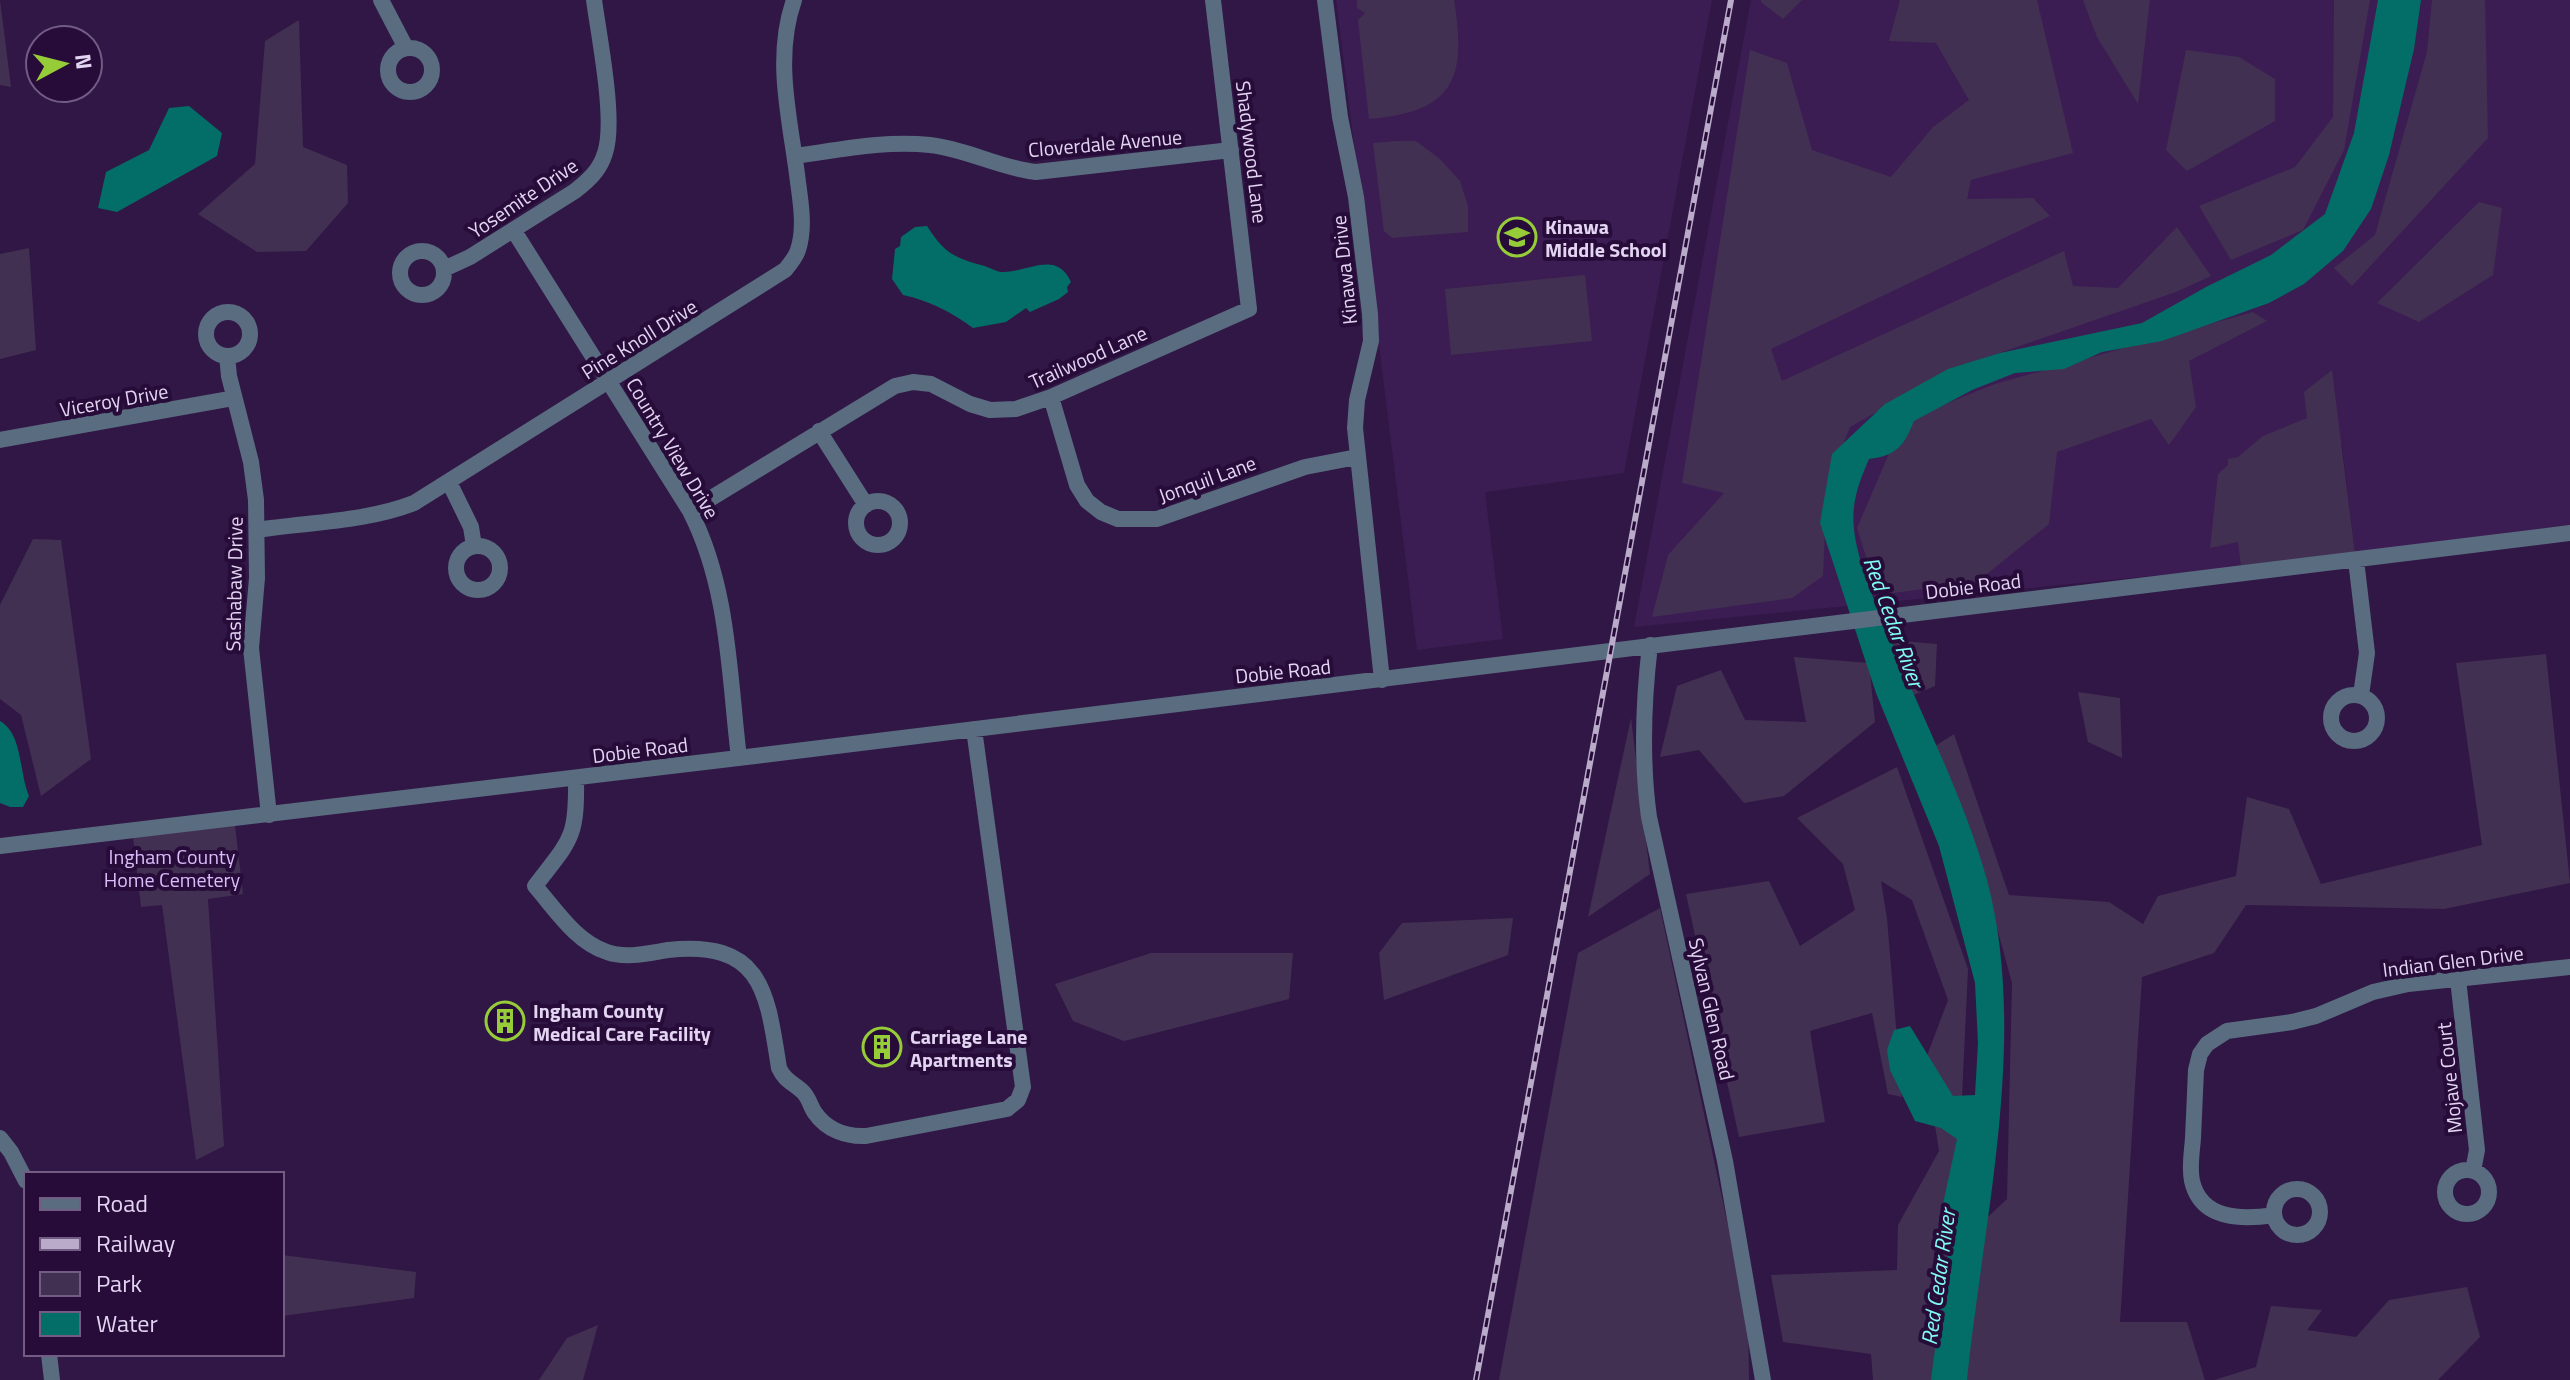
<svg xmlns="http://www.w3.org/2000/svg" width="2570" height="1380" font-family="'Titillium Web',sans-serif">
<rect width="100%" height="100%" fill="#311745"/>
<path fill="#3b1d53" d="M1336,0h376l-88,473 -139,19 18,147 -86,11z
M1751,0h819v525l-215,28 -13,-108 -101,122 -607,60z"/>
<path fill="#423052" d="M0,0l11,87 -11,-2z
M1357,0h97c13,79 0,112 -85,119l-11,-99 7,-7 -8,-5z
M1761,0h41l-19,19 -22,-17z
M1900,0h137l36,153 -102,27 -4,19 66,-1 17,18 -279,133 11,32 282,-130 9,35 45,2 59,-61 34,49 -35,16 -223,77 -103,58 -23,58 -4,91 -31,22 -140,19 16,-62 56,-62 -42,-10 68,-433 37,13 25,87 79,27 42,-50 36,-27 -33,-57 -47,-2z
M2083,0h67l-12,104 -41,-67z
M2334,0h36l-26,150 -41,80 -72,30 -32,-54 96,-39 38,-50z
M2432,0h53l3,138 -136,148 -18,-18 41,-33 52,-183z
M299,20l4,127 44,18 1,38 -42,48 -49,1 -59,-38 57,-50 10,-123z
M2186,50l53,7 36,22v42l-88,50 -21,-21z
M1397,141h19l24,18 20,22 8,25v26l-76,6 -8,-7 -11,-88z
M2479,202l23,6 -9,67 -74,47 -42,-19z
M29,248l7,102 -36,9v-105z
M1585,275l7,66 -141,14 -6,-66z
M2253,312l14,9 -78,40 7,46 -27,38 -18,-26 -94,33 -8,72 -72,58 -99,13 -21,-67 46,-107 92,-37z
M2332,370l23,183 -114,14 -3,-25 -28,6 8,-74 10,-9v-6l10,-2 25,-21 44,-18 -3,-26z
M33,539l28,1 30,219 -50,37 -20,-81 -21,-16v-94z
M1890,640l47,4 -2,42 -26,11z
M2546,654l24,229 -126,26 -198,-4 -32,48 -72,24 -22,345h67l18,58h-332l-2,-26 -88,-12 -12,-67 126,-5 1,-45 41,-74 -14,-90 23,-61 -36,-100 -31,-19 6,38 15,178 -14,-3 -16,-81 -62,18 15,91 -86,15 -53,-243 83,-13 31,65 55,-36 -12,-46 -46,-46 100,-51 71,202 -13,279 52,-49 5,-216 -36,-132 -44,-103 22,-14 55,161 100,7 34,22 15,-28 78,-20 11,-79 42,12 32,75 161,-39 -26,-182z
M1794,657l75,6 6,59 -91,74 -40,7 -45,-53 -39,7 17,-71 44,-16 24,50 61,2z
M2078,692l42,6 2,60 -34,-16z
M1631,718l19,156 -62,43z
M235,825l8,69 -35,5 16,247 -28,14 -34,-255 -21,2 -8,-70z
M1660,908l88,411 1,61h-250l79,-427z
M1513,918l-5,37 -124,45 -5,-47 23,-30z
M1151,953h142l-4,46 -165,42 -51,-20 -18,-37z
M282,1255l134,17 -2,26 -132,18z
M2467,1287l13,50 -42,43h-224l42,-13 15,-61 51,4 -15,20 49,7 33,-37z
M598,1325l-15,55h-44l28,-42z"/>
<path fill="#036d67" d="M2378,0h43l-7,49 -25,106 -18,54 -28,42 -39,33 -35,19 -107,38 -60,11 -38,17 -49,4 -43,17 -58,31c-10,25 -18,35 -45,38 -10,23 -18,44 -15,70 3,32 23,79 36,109 32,80 74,159 97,242 42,157 -4,341 -20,500h-36l20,-155 -8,-21 14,-65 -16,-11 -26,-7 -25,-51 -3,-20 7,-20 16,-4 43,70 22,-1 3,-52 -3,-60 -36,-137 -63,-153 -56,-170 12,-69 53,-50 63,-35 52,-16 142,-30 64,-36 65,-32 54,-41 29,-81z
M189,106l33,27 -5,23 -100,56 -19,-4 8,-36 43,-22 20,-42z
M927,226c17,26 25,31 54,39 9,2 16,8 24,7 27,-2 52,-21 66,10l-4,5 1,5 -9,7 -29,13 -4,-4 -20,14 -33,6c-20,-15 -45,-28 -70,-33l-11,-16 3,-30 5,-3 1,-9 14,-10z
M0,721c23,13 19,52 29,75l-6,11h-13l-10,-4z"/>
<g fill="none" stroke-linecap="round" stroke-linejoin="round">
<path stroke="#596c80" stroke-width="16" d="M381,0l25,48
M1325,0l15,117 16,80 14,117 1,27 -14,59 -2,28 27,252
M388 70a22 22 0 1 1 44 0a22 22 0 1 1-44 0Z
M795,156c44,-6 90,-16 135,-11 37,4 69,23 106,27l195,-22
M514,231l176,280c39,76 39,164 49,247
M400 273a22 22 0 1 1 44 0a22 22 0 1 1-44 0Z
M444,269l26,-12 105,-66c14,-11 25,-21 30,-38 11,-32 -6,-116 -11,-153
M206 334a22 22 0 1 1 44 0a22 22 0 1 1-44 0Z
M227,356l2,20 22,86 5,38 1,78 -6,70 18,167
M1051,397l26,88 10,16 14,11 17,7h39l148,-52 52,-10
M819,431l47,74
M0,440l234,-42
M449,482l22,45 3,19
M856 523a22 22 0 1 1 44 0a22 22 0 1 1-44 0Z
M690,511l205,-125 18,-4 18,2 39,20 20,6 26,-1 35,-12 198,-88 -36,-309
M257,530c52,-8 108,-8 157,-27l371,-233c5,-6 11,-13 13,-20 7,-21 3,-46 0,-68 -7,-60 -25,-122 -4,-182
M456 568a22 22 0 1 1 44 0a22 22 0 1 1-44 0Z
M2356,560l11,93 -6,42
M1650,645c-7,59 -9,114 -1,172l76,344 38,219
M2331 718a23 23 0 1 1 46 0a23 23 0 1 1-46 0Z
M576,778c1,61 -5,61 -41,108 21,24 41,56 72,66 19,7 42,1 61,-2 95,-10 99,42 111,118 6,13 13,14 23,23 7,6 8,15 13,22 12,17 31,24 51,23l141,-27 11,-9 5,-13 -49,-358
M0,846l755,-90 1815,-223
M2458,979l19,171 -4,21
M0,1138l11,14 15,29
M2445 1192a22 22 0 1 1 44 0a22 22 0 1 1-44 0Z
M2274 1212a23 23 0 1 1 46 0a23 23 0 1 1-46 0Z
M2274,1215c-32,5 -73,5 -82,-34 -3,-14 0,-29 1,-43 1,-23 2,-46 3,-68l4,-16 7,-10 20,-13 65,-9 24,-6 57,-24 35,-8 162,-17
M49,1354l3,26"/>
<g stroke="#bbabcb" stroke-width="6">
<path id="rail" d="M1476,1380l255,-1380"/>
</g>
<use href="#rail" stroke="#270c3a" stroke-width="3" stroke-dasharray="9" stroke-linecap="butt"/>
</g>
<defs>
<g id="school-ring" transform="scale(2)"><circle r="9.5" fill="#270c3a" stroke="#97cc39" stroke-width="1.5"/><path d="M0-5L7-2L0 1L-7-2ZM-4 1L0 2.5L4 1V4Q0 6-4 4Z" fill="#97cc39"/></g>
<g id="building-ring" transform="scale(2)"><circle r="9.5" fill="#270c3a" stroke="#97cc39" stroke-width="1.5"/><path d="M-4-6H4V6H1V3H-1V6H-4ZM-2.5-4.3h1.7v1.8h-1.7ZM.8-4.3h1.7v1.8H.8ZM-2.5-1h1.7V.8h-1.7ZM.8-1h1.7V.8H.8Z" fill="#97cc39"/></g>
</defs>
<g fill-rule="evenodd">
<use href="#school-ring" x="1517" y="237"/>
<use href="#building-ring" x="505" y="1021"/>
<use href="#building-ring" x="882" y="1047"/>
</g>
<g text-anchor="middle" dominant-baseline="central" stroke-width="8" stroke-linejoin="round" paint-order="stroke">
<g font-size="20" fill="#e3d5f2" stroke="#270c3a">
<text transform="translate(1105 143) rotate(-5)">Cloverdale Avenue</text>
<text transform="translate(1252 152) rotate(83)">Shadywood Lane</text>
<text transform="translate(523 198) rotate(-34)">Yosemite Drive</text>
<text transform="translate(1344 270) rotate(-96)">Kinawa Drive</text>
<text transform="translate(639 339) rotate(-32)">Pine Knoll Drive</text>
<text transform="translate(1088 357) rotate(-24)">Trailwood Lane</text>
<text transform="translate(114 400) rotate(-10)">Viceroy Drive</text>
<text transform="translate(673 448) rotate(59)">Country View Drive</text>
<text transform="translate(1207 479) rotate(-20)">Jonquil Lane</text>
<text transform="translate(234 584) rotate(-89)">Sashabaw Drive</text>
<text transform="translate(1973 586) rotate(-7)">Dobie Road</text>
<text transform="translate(1283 671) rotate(-6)">Dobie Road</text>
<text transform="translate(640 750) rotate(-7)">Dobie Road</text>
<text transform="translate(2453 961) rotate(-7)">Indian Glen Drive</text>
<text transform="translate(1712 1009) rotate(77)">Sylvan Glen Road</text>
<text transform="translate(2449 1078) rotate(-96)">Mojave Court</text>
</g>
<g font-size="20" font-weight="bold" fill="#e3d5f2" stroke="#270c3a" text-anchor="start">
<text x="1545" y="226">Kinawa<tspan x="1545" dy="23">Middle School</tspan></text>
<text x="533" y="1010">Ingham County<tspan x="533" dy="23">Medical Care Facility</tspan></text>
<text x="910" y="1036">Carriage Lane<tspan x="910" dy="23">Apartments</tspan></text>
</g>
<g font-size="20" fill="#dcbdfb" stroke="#270c3a">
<text x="172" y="856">Ingham County<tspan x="172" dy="23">Home Cemetery</tspan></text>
</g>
<g font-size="22" font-style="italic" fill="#80fdf2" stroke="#270c3a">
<text transform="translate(1894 622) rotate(70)">Red Cedar River</text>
<text transform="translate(1938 1277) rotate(-82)">Red Cedar River</text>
</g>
</g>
<rect x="24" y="1172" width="260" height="184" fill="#270c3a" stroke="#725c84" stroke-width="2"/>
<rect x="40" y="1198" width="40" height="12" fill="#596c80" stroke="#725c84" stroke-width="2"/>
<text x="96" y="1212" font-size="24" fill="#e3d5f2">Road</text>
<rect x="40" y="1238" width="40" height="12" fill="#bbabcb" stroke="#725c84" stroke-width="2"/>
<text x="96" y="1252" font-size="24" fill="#e3d5f2">Railway</text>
<rect x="40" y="1272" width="40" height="24" fill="#423052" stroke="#725c84" stroke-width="2"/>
<text x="96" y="1292" font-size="24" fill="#e3d5f2">Park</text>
<rect x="40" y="1312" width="40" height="24" fill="#036d67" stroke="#725c84" stroke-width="2"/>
<text x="96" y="1332" font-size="24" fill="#e3d5f2">Water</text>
<g transform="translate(64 64) rotate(83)"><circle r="38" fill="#270c3a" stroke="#725c84" stroke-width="2"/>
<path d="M0-6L14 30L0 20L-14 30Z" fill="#97cc39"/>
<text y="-12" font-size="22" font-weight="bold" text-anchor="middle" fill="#e3d5f2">N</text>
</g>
</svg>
